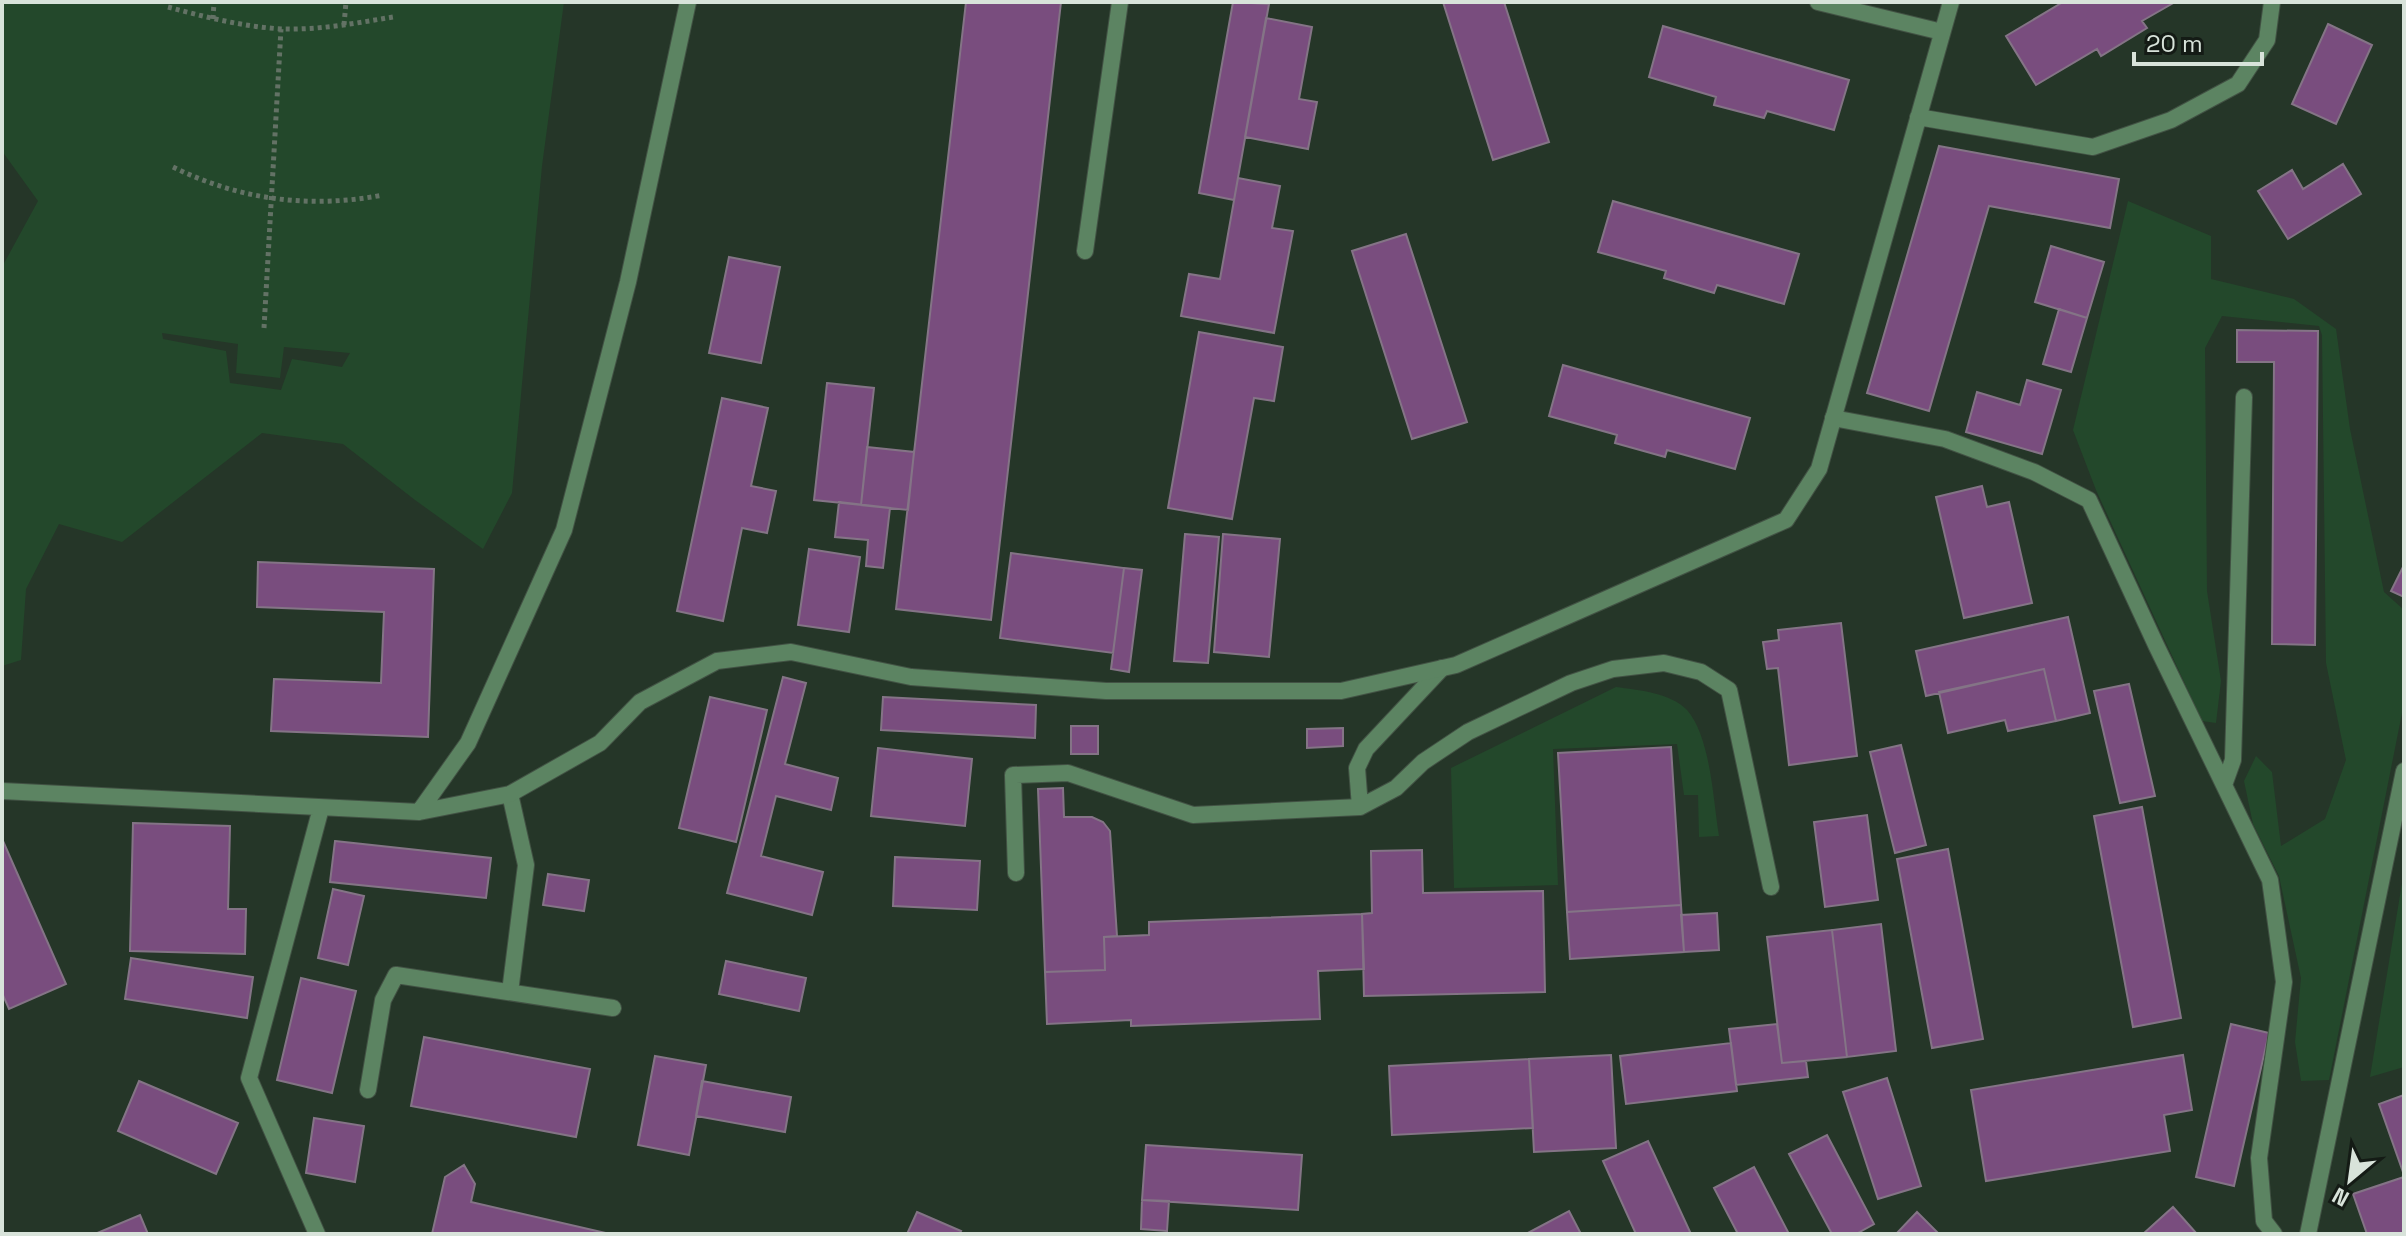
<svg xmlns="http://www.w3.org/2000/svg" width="2406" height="1236" font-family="'Space Grotesk',sans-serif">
<rect width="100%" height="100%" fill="#253628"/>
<path fill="#23482b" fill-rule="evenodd" d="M2,2h562l-22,164 -30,327 -29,56 -68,-49 -72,-56 -81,-11 -140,109 -63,-18 -33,65 -5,71 -19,6v-399l36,-66 -36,-50zM162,333l76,11 -2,29 44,5 4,-31 66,6 -8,14 -50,-8 -11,31 -51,-7 -4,-32 -63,-12z
M2128,201l83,35v43l83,20 42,30 14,100 34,163 20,18v93l-75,377 -28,1 -6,-39 6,-64 -22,-102 -26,-52 -9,-43 12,-25 16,16 9,74 44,-27 21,-59 -20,-97 -4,-328 -3,-9 -97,-10 -17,32 2,243 14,90 -5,42 -14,-2 -106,-231 -23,-60z
M1616,687c22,3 55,6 71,23 24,28 26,90 32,126l-20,1 -1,-42h-14l-7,-51 -124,5 5,136 -104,3 -3,-120z
M2404,871v196l-34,10z"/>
<path fill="#794d7e" stroke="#847486" stroke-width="2" d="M966,2h95l-70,618 -95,-11z
M1233,2l36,2 -35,196 -35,-7z
M1443,2h61l45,140 -56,18z
M2063,2h112l-33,19 5,7 -46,28 -4,-7 -61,36 -30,-49z
M1266,18l46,9 -13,72 18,3 -9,47 -63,-12z
M2328,24l44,21 -36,79 -44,-20z
M1663,26l186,54 -15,50 -67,-19 -3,7 -50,-13 2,-8 -67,-20z
M1939,146l180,33 -9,49 -121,-22 -60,205 -62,-18z
M2343,164l18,30 -73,45 -30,-48 34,-21 11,19z
M1238,178l42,8 -8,42 21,3 -19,102 -93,-17 8,-42 31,5z
M1613,201l186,53 -15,50 -67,-19 -3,8 -50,-15 2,-7 -68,-19z
M1406,234l61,188 -55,17 -60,-188z
M2051,246l53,16 -17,56 -52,-16z
M729,257l51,10 -19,96 -52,-10z
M2059,309l28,9 -16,54 -28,-8z
M2237,330l81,1 -3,314 -43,-1 2,-282h-37z
M1199,332l84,15 -9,54 -20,-3 -22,121 -64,-11z
M1563,365l187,53 -15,51 -68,-19 -2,7 -50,-14 2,-8 -68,-19z
M2027,380l34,10 -19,64 -76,-22 11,-40 43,13z
M827,383l47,5 -13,117 -47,-5z
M722,398l46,10 -17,78 25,5 -9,42 -25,-5 -19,93 -46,-10z
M867,447l47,5 -6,58 -47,-5z
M1982,486l5,21 22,-5 23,101 -68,15 -28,-121z
M839,502l51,6 -7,60 -17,-2 2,-26 -33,-3z
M1185,534l34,3 -11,126 -34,-2z
M1223,534l57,5 -11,118 -55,-5z
M809,549l51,8 -11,75 -51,-7z
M1011,553l113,15 -11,85 -113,-15z
M258,562l176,7 -6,168 -157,-6 3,-52 107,4 3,-71 -127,-5z
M2404,565v32l-13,-6z
M1124,568l18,2 -13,102 -18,-3z
M2068,617l22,96 -34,8 -12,-52 -118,27 -10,-45z
M1841,623l16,133 -68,9 -11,-97 -11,1 -4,-27 16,-2 -1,-10z
M2044,669l12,52 -48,10 -3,-11 -57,13 -9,-41z
M783,677l23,6 -21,81 53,14 -7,32 -55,-14 -15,60 62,16 -11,43 -85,-22z
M2129,684l26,112 -35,7 -26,-112z
M710,697l57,13 -31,132 -57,-14z
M883,697l153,8 -1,33 -154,-8z
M1071,726h27v28h-27z
M1343,728v18l-36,2v-19z
M1901,745l25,100 -31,8 -25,-101z
M1671,747l10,158 -114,7 -9,-159z
M878,748l94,11 -7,67 -94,-10z
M1063,788l1,29h28l11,5 7,9 7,105 -13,1 1,33 -60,2 -7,-183z
M2142,807l39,211 -48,9 -39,-211z
M1867,815l11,85 -53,7 -11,-85z
M133,823l97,3 -2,83h18l-1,45 -115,-3z
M3,841l63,143 -57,25 -7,-16z
M335,841l156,17 -5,40 -156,-16z
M1948,849l35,190 -51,9 -35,-189z
M1422,850l1,43 120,-2 2,101 -181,4 -2,-82 10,-1 -1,-62z
M895,857l85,4 -3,49 -84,-4z
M548,874l41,6 -5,31 -41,-6z
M333,889l31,7 -16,69 -30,-7z
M1681,905l3,47 -114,7 -3,-47z
M1717,913l2,37 -35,2 -3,-37z
M1362,914l2,55 -46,2 2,48 -189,7v-6l-84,4 -2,-52 60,-2 -1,-33 45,-2v-13z
M1881,924l15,127 -49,6 -15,-127z
M1832,930l15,127 -65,6 -15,-126z
M131,958l122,19 -6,41 -122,-19z
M726,961l80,17 -7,33 -80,-17z
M301,978l55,13 -24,102 -55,-13z
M1777,1024l5,39 24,-2 2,16 -72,8 -7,-56z
M2231,1024l38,9 -35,153 -38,-9z
M424,1037l166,32 -14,68 -165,-31z
M1731,1043l6,48 -111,13 -6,-48z
M1611,1055l5,93 -82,4 -5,-93z
M2183,1055l9,55 -28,5 6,36 -184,30 -15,-91z
M655,1056l51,9 -17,90 -51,-10z
M1529,1059l4,69 -141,7 -3,-69z
M1887,1078l34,108 -43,13 -35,-107z
M139,1081l99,42 -22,51 -98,-43z
M702,1081l89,16 -6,35 -89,-16z
M2404,1095v80l-25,-71z
M314,1118l50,8 -9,56 -49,-9z
M1827,1135l47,89 -18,10h-24l-43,-80z
M1648,1141l43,93h-55l-33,-73z
M1146,1145l156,10 -4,55 -156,-10z
M464,1165l11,19 -4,18 139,32h-178l13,-57z
M1754,1167l35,67h-51l-24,-46z
M2404,1177v57h-37l-14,-40z
M1142,1200l27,1 -2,30 -26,-2z
M2173,1207l24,27h-54z
M1569,1211l12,23h-55z
M917,1212l44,19 -2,3h-52z
M1917,1212l22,22h-43z
M140,1215l8,19h-53z"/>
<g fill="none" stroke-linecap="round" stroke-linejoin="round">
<g stroke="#425244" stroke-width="18">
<path id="service" d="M1833,418l112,21 89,33 55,28 67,145 114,235 14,102 -25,176 5,63 10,13
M2224,785l9,-25 11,-363
M510,794l16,71 -16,127
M1360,807l-3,-39 9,-19 76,-81
M1016,873l-3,-98 55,-2 125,42 167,-8 36,-19 27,-26 45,-30 103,-49 42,-14 51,-6 37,9 28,18 42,197
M368,1090l15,-90 13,-25 217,33
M2308,1234l96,-463"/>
</g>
<g stroke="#425244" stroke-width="18">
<path id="minor" d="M1818,2l124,30
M1918,117l175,30 78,-27 67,-36 29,-44 5,-38
M1085,251l35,-249
M2,791l417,21 91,-18 90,-51 40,-41 77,-41 74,-9 120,25 195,14h235l115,-26 330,-145 33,-51 132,-467
M419,812l49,-69 96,-213 64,-248 60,-280
M317,1234l-68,-156 72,-270"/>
</g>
<path stroke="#637265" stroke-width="5" stroke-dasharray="4 4" stroke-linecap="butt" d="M168,7c37,10 76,20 115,22 37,1 74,-6 110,-12
M213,19l1,-17
M344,25l2,-23
M173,167c67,33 137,42 210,28
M264,328l17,-299"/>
<use href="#service" stroke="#5c8462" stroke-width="16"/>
<use href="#minor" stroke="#5c8462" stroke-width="16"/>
</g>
<rect width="2406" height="1236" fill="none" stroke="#d8e3da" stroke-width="8"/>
<g transform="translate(2350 1180) rotate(209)" stroke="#141b15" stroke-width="6" paint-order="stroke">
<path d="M0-6L14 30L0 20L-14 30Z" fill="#d8e3da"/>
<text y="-12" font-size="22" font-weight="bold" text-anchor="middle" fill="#d8e3da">N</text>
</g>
<path d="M2134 52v12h128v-12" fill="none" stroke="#d8e3da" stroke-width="4"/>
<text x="2146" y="52" font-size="24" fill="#d8e3da" stroke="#141b15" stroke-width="6" paint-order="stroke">20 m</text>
</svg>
